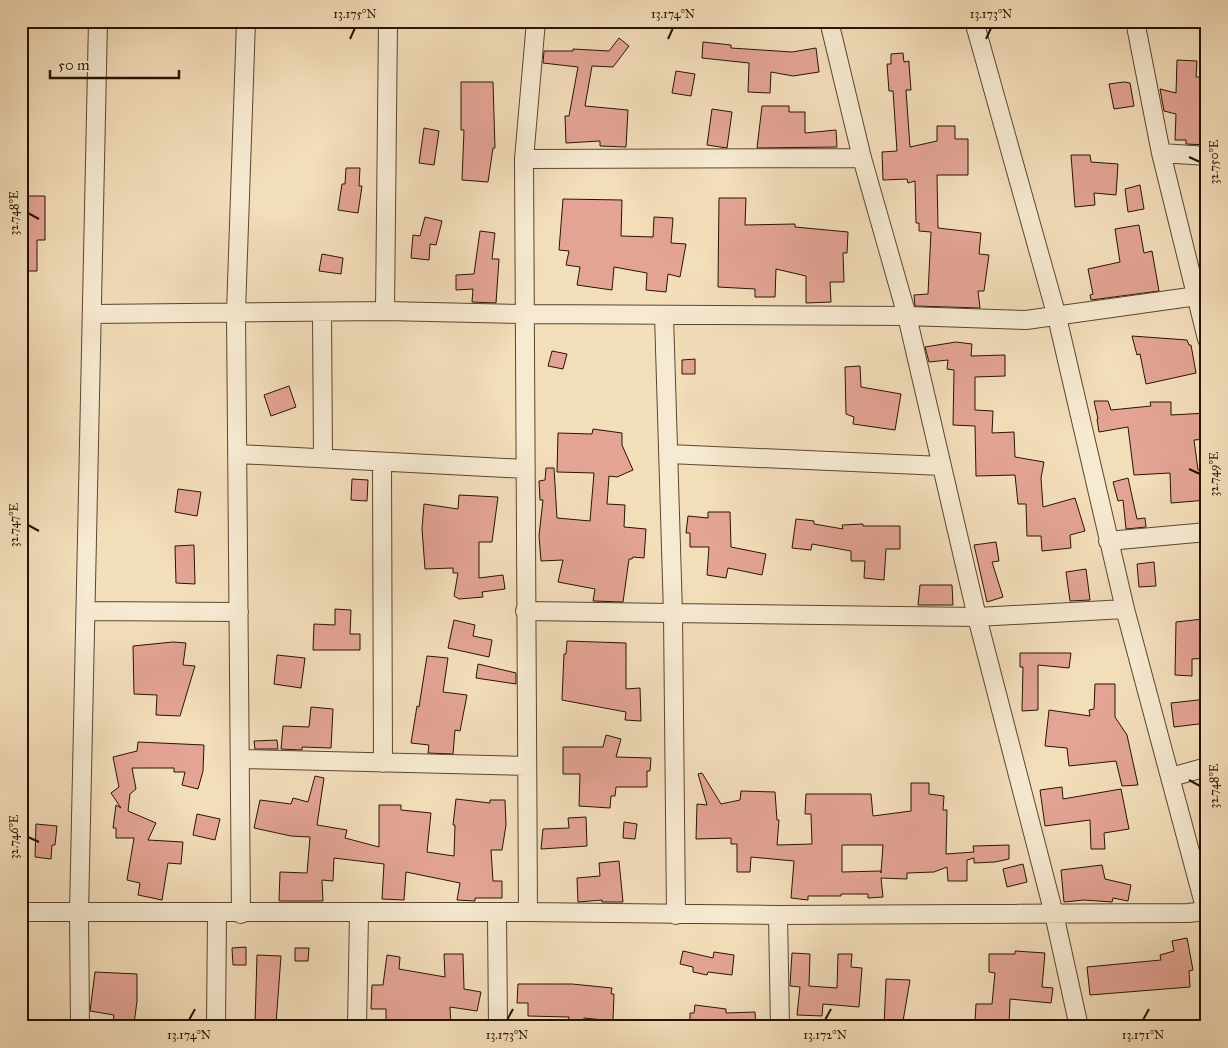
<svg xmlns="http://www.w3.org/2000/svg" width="1228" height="1048" font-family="'IM FELL Great Primer',serif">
<rect width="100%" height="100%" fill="#f3deba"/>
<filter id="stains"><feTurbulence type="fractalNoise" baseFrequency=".004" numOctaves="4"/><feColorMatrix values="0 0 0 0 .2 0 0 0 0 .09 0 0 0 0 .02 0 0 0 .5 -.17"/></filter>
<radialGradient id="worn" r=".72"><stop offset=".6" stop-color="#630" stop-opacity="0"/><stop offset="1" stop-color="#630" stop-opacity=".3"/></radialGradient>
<path fill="#e4a495" stroke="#281403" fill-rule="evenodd" d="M619,38l10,8 -16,21 -21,-1 -7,40 43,4 -2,37 -26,-1v-5l-34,2 -1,-27h4l9,-49 -35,-4 1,-12h29v-2l36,2z
M703,42l28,3v3l61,4 24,-4 3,24 -26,4 -22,-4 -1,21 -22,-1 1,-29 -47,-5z
M903,53l1,9 5,-1v3l2,26h-5l4,57 27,-6v-15h18v13h13v36h-31l1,53 43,5 -2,21 10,1 -5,36h-6l2,17 -65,-2 -1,-11 14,-1 3,-62 -12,-1v-8h-3l-1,-42 -7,2 -1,-4 -24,1 -1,-28 15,-1 -4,-60h-4l-2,-27h4v-10z
M1177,60l20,1 -1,16h11v68l-21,-1v-4h-11l1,-26 -12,-3 -4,-22 16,4z
M676,71l19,3 -4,22 -19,-3z
M461,82h32l2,66h-2l-5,34 -26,-2 2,-50h-3z
M1124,82l6,1 4,23 -20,3 -5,-25z
M762,106h27v6h16v21l31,-3 1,17 -80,1z
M712,109l20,3 -5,36 -20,-3z
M424,128l15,3 -5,34 -15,-2z
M1071,155h19l1,7 27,2 -2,31 -22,-2 1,12 -20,2z
M346,168h14l-1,18h3l-4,27 -20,-3 4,-26h3z
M1140,185l4,24 -16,3 -3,-23z
M21,196h24v44h-8v31h-16z
M719,198h27l-1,27 50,-1v3l53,5 -1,21h-4l1,29h-14l1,20 -25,1v-27l-30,-7 -1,28h-20v-8l-37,-2z
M563,199l59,1 -1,36 32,1 1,-20 19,1 -2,25 15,1 -6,33 -12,-3 -2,18 -20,-2 1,-17 -33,-6 -2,23 -35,-5 3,-18 -14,-2 3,-14 -10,-1z
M425,217l17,4 -6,24 -6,-1 -1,16 -18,-2 2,-23 7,1z
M1139,225l5,28 8,-2 7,40 -68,9 -1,-5 3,-1 -5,-25 32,-7 -5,-33z
M480,231l15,2 -3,26h7l-3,44 -24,-1 1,-13 -17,1v-15l18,-1z
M322,254l21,4 -2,16 -22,-3z
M1132,336l55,4 2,5h2l5,28 -50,11 -6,-30 -3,1z
M956,342l16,2 -1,12 34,-1v21l-30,1v33l18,1 -1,22 22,-1 1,25 29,5 -3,16 2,29 32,-9 10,33 -15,4 1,13 -29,3 -1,-15h-14l-1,-32h-8l-3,-29 -39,1 -1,-50 -22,-1 1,-55 -7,-1 1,-9 -19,2 -4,-15z
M552,351l15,3 -4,15 -15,-3z
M695,359v15h-13v-14z
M860,366l1,21 40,7 -6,36 -42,-6 1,-7 -8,-3 -1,-47z
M289,386l7,21 -25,9 -7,-21z
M1094,401h14l3,9 40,-4 -1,-4h21v13l36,-2v26l-13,1 4,30 9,-1v31l-36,3 -1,-30 -36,2 -6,-48 -29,5 -2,-13h1z
M593,429l29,4v12l11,25 -16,7 -8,-1 -2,28 18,1 -1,22 22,2 -2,29 -11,-1 -1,2h-3l-6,43 -30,-1 2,-12 -37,-7 5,-22 -22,1 -2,-25 4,-36h-3l-1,-19 6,-1 1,-12h8l3,50 33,3 4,-48 -37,-1 1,-39 34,1z
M1128,478l9,41 8,-1 1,9 -20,2 -3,-29 -5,1 -5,-19z
M352,479l16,1 -1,21 -16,-1z
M178,489l23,3 -4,24 -22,-4z
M459,495l39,2 -6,45h-13v36l24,-3 2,14 -23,3 1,5 -24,2 -5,-3 4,-23h-5v-5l-28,1 -3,-40 2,-25 34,5z
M708,512h22l1,35 35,7 -4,21 -34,-7 -2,10 -19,-3 2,-28h-19v-14h-4l2,-17 20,2z
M796,519l18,2v3l29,5 -1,-4 21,-1v2h37v23h-14l-2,31 -20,-2 1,-17h-14v-10l-39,-7 -1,6 -19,-2z
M996,542l3,19 -7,1 11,35 -16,5 -13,-57z
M194,545l1,39 -19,-1 -1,-37z
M1154,562l2,24 -17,1 -2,-23z
M1086,569l4,31 -20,1 -4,-29z
M920,585h32l1,20h-35z
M335,609l16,1 -1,24h10v16h-47l1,-26 21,1z
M1203,619l4,39 -15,1v17l-17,-1 1,-53z
M454,620l21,5 -2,11 19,4 -3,17 -41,-9z
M567,641l59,2v46l14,-1 1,33 -16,-1 1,-8 -64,-12 2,-46h2z
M173,642l13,1 -3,22 12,1 -15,50 -24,-1 1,-20 -23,-1 -1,-48z
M1020,653h51l-2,15 -31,-3v45l-16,1 1,-44h-3z
M277,655l28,3 -4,30 -27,-4z
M427,656l21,2 -5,34 24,3 -7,36 -5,-1 -2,24 -25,-1 1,-8 -18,-2 6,-37 2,1z
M478,664l38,9v11l-40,-6z
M1095,684h20v33l12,18 11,50 -16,1 -6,-25 -47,5 -2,-18 -22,-2 4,-36 41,6 -1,-6 5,-1z
M1207,699v24l-33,4 -3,-24z
M311,707l22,2 -2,39 -29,-1v3l-21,-1 2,-23 26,1z
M606,735l15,4 -5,18 35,1 -1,13h-3v16h-31l-1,9h-4l-1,12 -31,-2 1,-32h-17v-27h40z
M277,740l1,9h-23l-1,-8z
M138,742l66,3 -1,26 -5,18 -16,-4 3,-13h-11v-4h-42l4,21 -6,5 -2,17 28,12 -8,17 35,2 -2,22 -13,-1 -6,37 -24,-5 2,-12 -13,-3 7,-42h-18v-10h-3l3,-23 5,3 -10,-15 8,-6 -6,-30 24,-6z
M702,773l19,31 19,-4 1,-9 34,1 2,28h2l-2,25 35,-1 -1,-30h-6l1,-20h65l2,22 38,-5v-28h18v11l15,2 -1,14h4l-1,44 28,-2 -1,-6 36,-1v14l-14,3 -21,1v-5l-7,2v21h-19l-1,-14 -13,5 -27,1v6l-26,-1 2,19 -15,1v-4h-27v2h-33v4l-17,-2 3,-37 -43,-4 -1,15h-13v-28h-6v-6l-35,1 1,-35 10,1 -9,-31zM842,845h41l-2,28v-2l-39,1z
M315,776l9,2 -7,47 30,5 -2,8 34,9v-42h22v5l30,3 -4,39 27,4 1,-31h-2l3,-26 34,4v-3h15l1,25 -4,25h-11l2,31h9v17h-27v3l-18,-1 3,-17 -54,-11 -2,28 -22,-1 2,-35 -50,-6 -1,23 -11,-1 1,21h-44l1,-29 27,1 3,-36 -19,-1 -37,-8 6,-28 31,4 2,-6 15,4z
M1062,787l1,12 58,-10 8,40 -25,4 1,16h-14l-1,-29 -45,6 -5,-36z
M197,814l23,5 -5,21 -22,-5z
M586,817l1,29 -46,3 2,-20 26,-1 -1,-10z
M624,822l13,2 -2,15 -12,-1z
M36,824l21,2 -2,19h-3l-1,14 -16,-2z
M619,861l4,41h-21v-2l-24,2 -1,-24 23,-2 -1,-13z
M1023,864l4,18 -20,5 -4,-18z
M1102,865l3,14 26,6 -3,16 -15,-3 -1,4 -28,-2 -20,2 -3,-32z
M1187,938l6,32 -4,1 1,16 -100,8 -3,-28 74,-7 -1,-5 14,-4 -2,-10z
M246,947v18h-13l-1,-17z
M295,948h14l-1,13h-13z
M683,951l30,7 1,-6 20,3 -2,20 -24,-3 -1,3 -14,-3v-5l-13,-3z
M1015,951l30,2 -3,34 11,1 -2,15 -41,-4 -1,28h-20v-5h-14l1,-18h16l3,-31 -6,-1v-18h26z
M792,953l18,1 -1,32 28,2 1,-34h14l-1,13 11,1 -3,39 -36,-3 -1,12 -25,-1 3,-28 -10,-1z
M444,954h19l1,35 17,3 -4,19 -27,-4 1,20h-65v-18h-15l1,-24h11l4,-30 13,2 -1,12 46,8z
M257,955l24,1 -5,68h-21z
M95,972l42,2v27l-3,23 -21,-3 1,-6 -24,-4z
M886,979l24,1 -8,47h-18z
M518,984h54l40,4 -1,6h3l-1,27 -29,-3 -2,9h-15l2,-10 -41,-1v-13h-11z
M695,1005l31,4v4l29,-1 1,15h-27l-39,-6v-8h4z"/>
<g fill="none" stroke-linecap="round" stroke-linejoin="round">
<g stroke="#5b4631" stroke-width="20">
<path id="minor" d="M829,21l33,137 45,158 70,301 77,297 25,113
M974,21l83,296 68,292 82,306
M1135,21l26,132 46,186
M1161,153l46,3
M524,159l338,-1
M385,311l3,-290
M322,313l1,145
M93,314l292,-3 140,3 382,2 119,4 171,-24
M664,315l9,299 3,301
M239,454l286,15
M669,454l273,12
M382,462l1,301
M1108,541l99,-9
M86,611l153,1
M525,611l452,6 148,-8
M241,759l285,7
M1171,777l36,-10
M21,912h507l250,3 410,-2 19,-2
M528,912l-4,-753 12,-138
M241,914l-5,-602 10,-291
M497,914l1,113
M778,915l2,112
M80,1027l-1,-114 19,-892
M216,1027l1,-113
M357,1027l2,-114"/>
</g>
<use href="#minor" stroke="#f7ead2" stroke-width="18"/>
</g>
<path fill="none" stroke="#281403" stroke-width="2" d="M350,39l5,-11M668,39l5,-11M986,39l5,-11M1189,157l11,5M28,213l11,6M1189,469l11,5M28,525l11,6M1189,780l11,6M28,837l11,5M189,1020l6,-11M507,1020l6,-11M825,1020l6,-11M1143,1020l6,-11"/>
<rect width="1228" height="1048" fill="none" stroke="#f3deba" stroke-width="55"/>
<path d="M50 70v8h129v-8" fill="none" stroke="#281403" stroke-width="2.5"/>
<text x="58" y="70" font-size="15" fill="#281403" stroke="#f7ead2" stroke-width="4" paint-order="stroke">50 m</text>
<rect x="28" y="28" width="1172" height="992" fill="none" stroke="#281403" stroke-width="2"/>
<g font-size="12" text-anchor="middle" fill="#281403">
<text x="355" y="18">13.175°N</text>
<text x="673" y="18">13.174°N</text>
<text x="991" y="18">13.173°N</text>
<text transform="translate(1214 162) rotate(-90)" y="4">32.750°E</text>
<text transform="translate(14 213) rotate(-90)" y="4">32.748°E</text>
<text transform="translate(1214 474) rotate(-90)" y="4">32.749°E</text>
<text transform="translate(14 525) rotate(-90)" y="4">32.747°E</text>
<text transform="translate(1214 786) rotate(-90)" y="4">32.748°E</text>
<text transform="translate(14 837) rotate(-90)" y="4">32.746°E</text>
<text x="189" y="1039">13.174°N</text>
<text x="507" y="1039">13.173°N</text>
<text x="825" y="1039">13.172°N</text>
<text x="1143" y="1039">13.171°N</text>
</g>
<rect width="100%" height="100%" filter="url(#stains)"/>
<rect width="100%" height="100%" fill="url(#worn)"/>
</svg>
